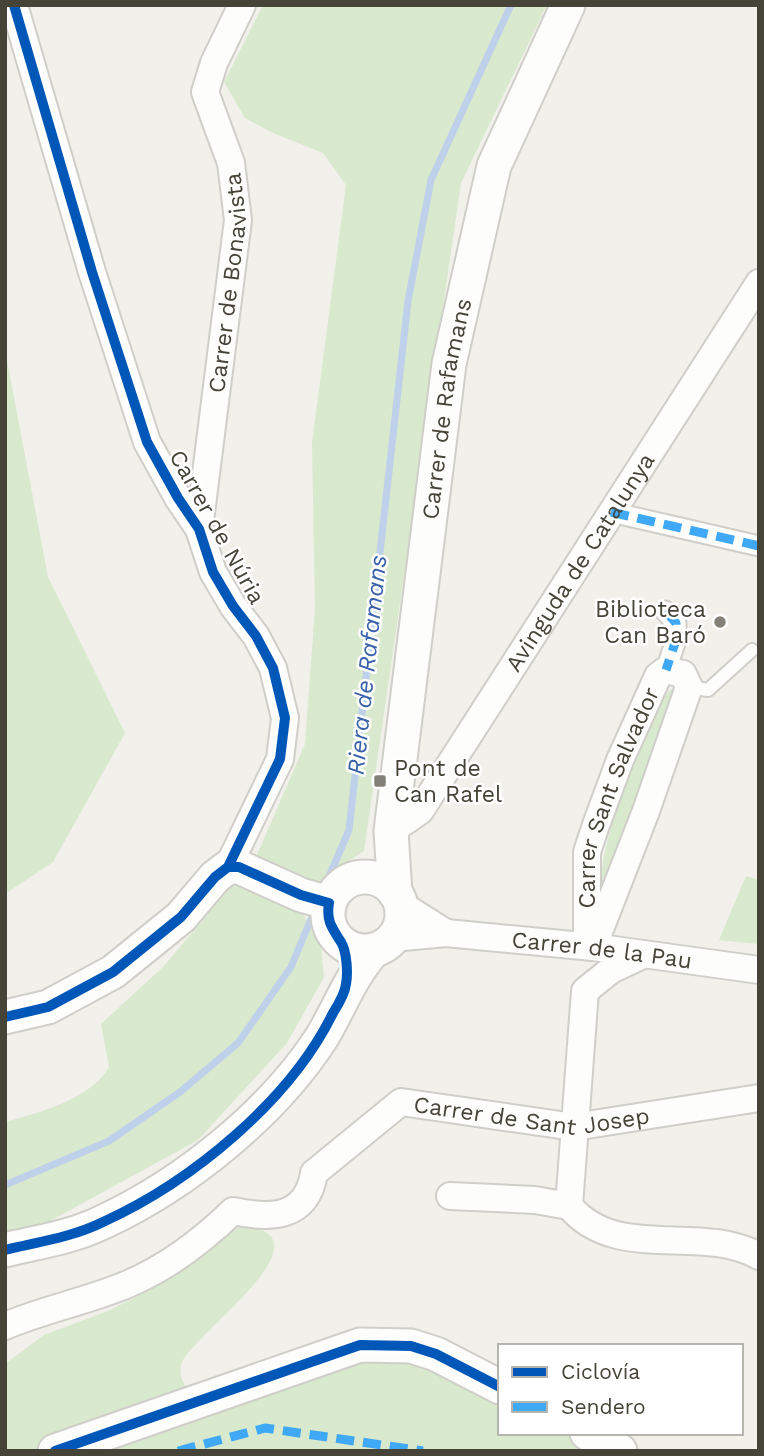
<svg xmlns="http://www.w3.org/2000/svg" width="764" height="1456" font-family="'Work Sans',sans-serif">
<rect width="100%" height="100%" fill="#f1f0eb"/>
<path fill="#d8e9cd" d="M263,5h284l-86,178 -97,668 -38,25 -23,38 18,32 3,31 -37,66 -89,97 -157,86 -36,10v-114c34,-9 86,-23 104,-55l-8,-43 63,-58 92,-109 49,-113 10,-135 -3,-166 34,-258 -23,-32 -50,-20 -28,-15 -21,-36z
M5,350l43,227 77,156 -72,129 -48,32z
M671,689l7,1 1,9 -78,192c-5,-39 44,-175 70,-202z
M746,876l13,4v64l-40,-4z
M242,1226c97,9 -55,112 -61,139 -3,12 4,20 10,30l159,-58 150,41v55h108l36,18h-639v-87l39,-29 64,-24 42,-21 78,-57z"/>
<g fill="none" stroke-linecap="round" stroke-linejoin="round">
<path stroke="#bfd0eb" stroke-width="7" d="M322,893l27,-63 59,-529 23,-121 80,-175
M5,1185l104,-44 71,-49 58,-49 53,-76 25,-60"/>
<g stroke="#cfcec9" stroke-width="16">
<path id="service" d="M689,687l19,3 44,-40"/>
</g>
<g stroke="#cfcec9" stroke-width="23">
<path id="pedestrian" d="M611,512l148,34
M665,611l11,12v17l-10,30"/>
</g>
<g stroke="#cfcec9" stroke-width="30">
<g id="minor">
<path d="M14,5l78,267 55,170 31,56 21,31 14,43 20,34 23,30 17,32 12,50 -5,41 -52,108"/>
<path id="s1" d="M199,529l39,-309 -7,-57 -26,-71 9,-29 28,-58"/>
<path id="s2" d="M391,831l29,-20 339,-528"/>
<path d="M400,904l46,29"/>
<path id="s3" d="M393,938l53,-5 147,14 166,23"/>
<path id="s4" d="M587,946v-94l9,-27 24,-65 38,-84 8,-6 17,4 6,13 -43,124 -53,136"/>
<path d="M450,1196l85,4 34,6c48,57 130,17 190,50"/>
<path d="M569,1206l16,-215 26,-21 32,-15"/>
<path id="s5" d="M5,1326c40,-17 83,-25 123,-42 40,-17 74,-43 105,-73 37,8 74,8 81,-38l87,-71 173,25 185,-29"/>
</g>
</g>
<g stroke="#cfcec9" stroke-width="37">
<g id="tertiary">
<circle cx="365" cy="914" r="37"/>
<path id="s6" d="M395,893l-4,-62 58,-467 45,-198 74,-161"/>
<path d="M5,1017l43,-10 65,-35 68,-55 34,-40 13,-10h11l62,28 28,8"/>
<path d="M5,1250c33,-8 68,-13 98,-28 82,-38 170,-109 219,-185 18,-30 28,-60 52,-87"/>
<path d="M587,1433l33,18"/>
<path d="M55,1451l305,-106 51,1 25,8 64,33"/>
</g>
</g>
<use href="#service" stroke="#fdfdfc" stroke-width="12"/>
<use href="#pedestrian" stroke="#fdfdfc" stroke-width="19"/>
<use href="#minor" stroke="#fdfdfc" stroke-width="26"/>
<use href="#tertiary" stroke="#fdfdfc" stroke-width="33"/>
<path stroke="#3fa9f5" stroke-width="9" stroke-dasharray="18 9" stroke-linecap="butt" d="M611,512l148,34
M665,611l11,12v17l-10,30
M178,1451l87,-23 158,23"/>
<g stroke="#fff" stroke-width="15">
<path id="cycleway" d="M14,5l78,267 55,170 31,56 21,31 14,43 20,34 23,30 17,32 12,50 -5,41 -52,108
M5,1017l43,-10 65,-35 68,-55 34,-40 13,-10h11l62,28 28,8c-3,18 3,25 12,39 6,10 7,31 5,42 -1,10 -8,21 -13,29 -43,88 -142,169 -230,209 -30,15 -65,20 -98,28
M55,1451l305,-106 51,1 25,8 64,33"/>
</g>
<use href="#cycleway" stroke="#0057b8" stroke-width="10"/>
</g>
<g fill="#828077" stroke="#fff" stroke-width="2.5">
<circle cx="720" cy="622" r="7"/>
<rect x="373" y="774" width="14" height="14" rx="3.5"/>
</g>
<g text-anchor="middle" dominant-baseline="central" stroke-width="5" stroke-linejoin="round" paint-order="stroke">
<g font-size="23" fill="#464338" stroke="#fff">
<text stroke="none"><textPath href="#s1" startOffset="248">Carrer de Bonavista</textPath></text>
<text stroke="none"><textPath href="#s6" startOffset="488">Carrer de Rafamans</textPath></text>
<text transform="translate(217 527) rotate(61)">Carrer de Núria</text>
<text stroke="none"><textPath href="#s2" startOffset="331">Avinguda de Catalunya</textPath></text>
<text stroke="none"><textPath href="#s4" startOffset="154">Carrer Sant Salvador</textPath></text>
<text stroke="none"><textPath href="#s3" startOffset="210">Carrer de la Pau</textPath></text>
<text stroke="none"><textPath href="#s5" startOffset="607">Carrer de Sant Josep</textPath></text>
</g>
<g font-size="23" fill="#464338" stroke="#fff" text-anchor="end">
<text x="706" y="609">Biblioteca<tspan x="706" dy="26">Can Baró</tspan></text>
<text x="394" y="768" text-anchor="start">Pont de<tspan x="394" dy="26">Can Rafel</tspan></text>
</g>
<g font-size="24" font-style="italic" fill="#3961aa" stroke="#fff">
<text transform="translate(367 665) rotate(-84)">Riera de Rafamans</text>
</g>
</g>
<rect width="764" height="1456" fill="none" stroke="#464338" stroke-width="14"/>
<rect x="498" y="1344" width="245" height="91" fill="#ffffff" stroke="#b5b4af" stroke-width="2"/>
<rect x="512" y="1367" width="35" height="10" fill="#0057b8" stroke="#b5b4af" stroke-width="2"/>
<text x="561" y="1379" font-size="21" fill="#464338">Ciclovía</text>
<rect x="512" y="1402" width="35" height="10" fill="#3fa9f5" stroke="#b5b4af" stroke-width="2"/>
<text x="561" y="1414" font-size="21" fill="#464338">Sendero</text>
</svg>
